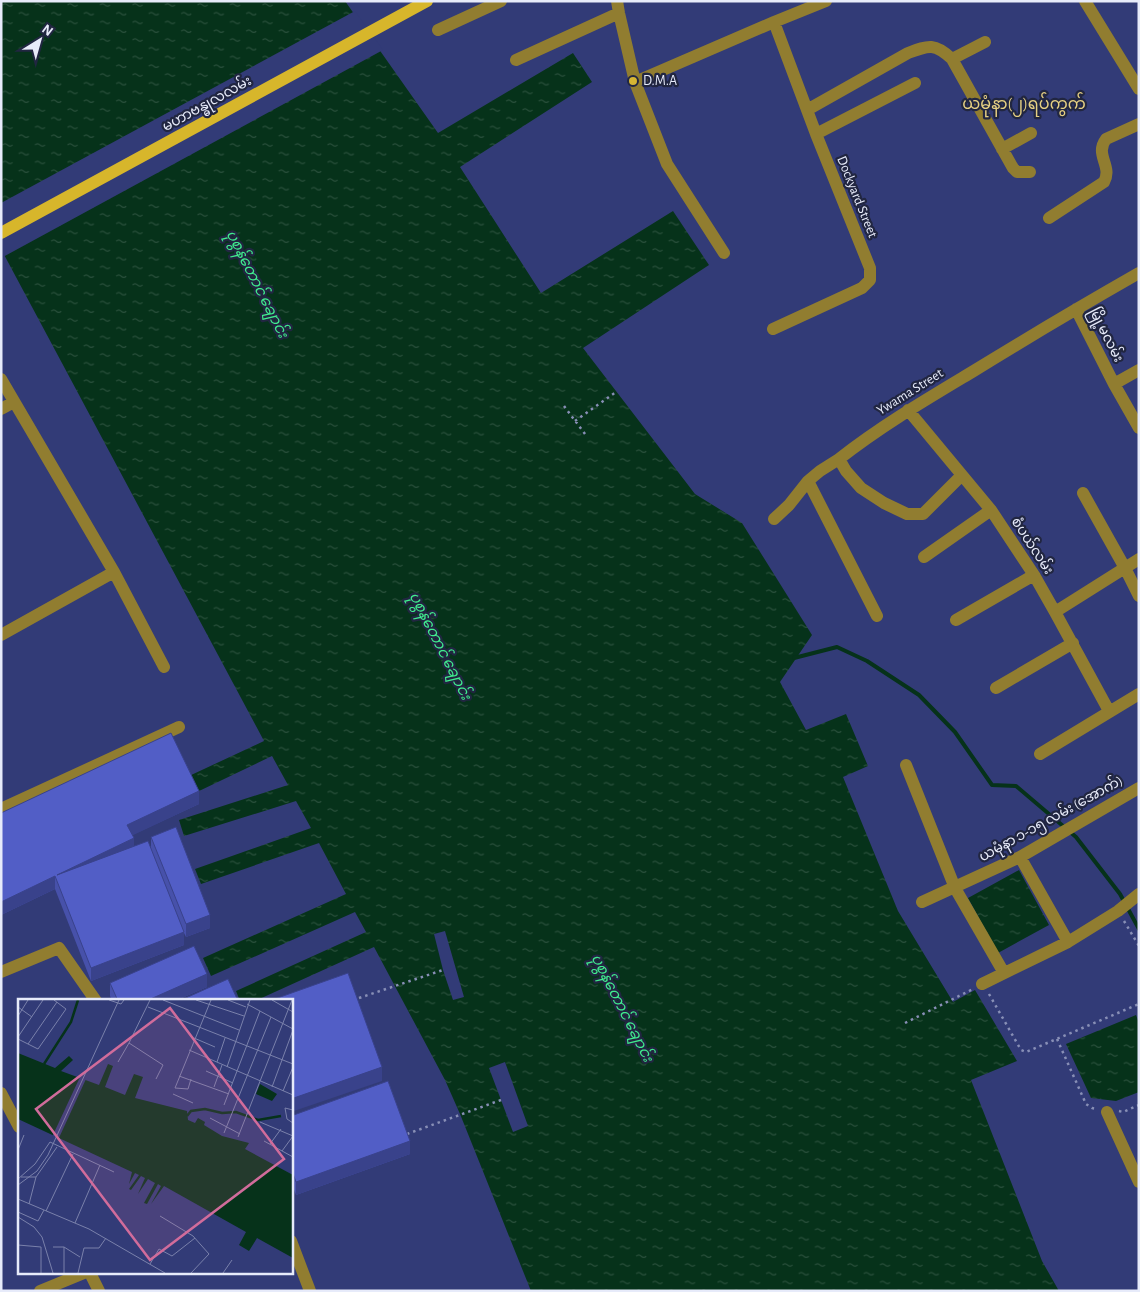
<svg xmlns="http://www.w3.org/2000/svg" width="1140" height="1292" font-family="'Alegreya Sans','Noto Sans Myanmar',sans-serif">
<defs>
<pattern id="water-ripples" width="26" height="14" patternUnits="userSpaceOnUse" patternTransform="scale(1.25)"><rect width="26" height="14" fill="#06321a"/><path d="M2 4q2-2 4 0t4 0M15 11q2-2 4 0t4 0" fill="none" stroke="#2a503c"/></pattern>
</defs>
<rect width="100%" height="100%" fill="#323b77"/>
<path fill="url(#water-ripples)" d="M1,1h344l93,132 135,-80 19,29 -132,85 81,126 132,-82 36,54 -126,83 112,146 47,29 70,112 -32,47 26,48 40,-16 22,52 -25,11 55,134 55,91 22,-12 42,71 -46,19 71,181 17,30h-528l-71,-177 -15,-34 -71,-133 -119,54h-15l-4,-10 130,-59 -11,-20 -144,64 -8,-18 143,-64 -27,-51 -118,41 -6,-15 116,-41 -15,-27 -112,35 -5,-16 109,-35 -16,-29 -75,36 -8,-16 75,-35 -263,-492z
M1019,870l30,55 -51,28 -30,-55z
M1136,1015l3,8v69l-23,9 -25,-3 -25,-54z"/>
<path fill="#323b77" d="M355,11l28,39 -380,207 -2,-3v-51z
M445,931l19,66 -11,3 -10,-30 -9,-36z
M505,1062l23,64 -15,6 -24,-64z"/>
<g fill="none" stroke-linecap="round" stroke-linejoin="round">
<path stroke="#06321a" stroke-width="4" d="M794,658l43,-11 30,14 52,34 36,37 37,53 24,1 60,51 44,57 19,35"/>
<path stroke="#888fb6" stroke-width="2.5" stroke-dasharray="2.5 4" stroke-linecap="butt" d="M564,406l21,28
M575,421l41,-29
M1124,921l15,25
M989,994l32,56 5,2 113,-48
M359,998l84,-28
M905,1023l68,-34
M1057,1039l29,65 6,4 5,1
M1119,1111l4,1 16,-7
M407,1134l94,-34"/>
<path stroke="#917d30" stroke-width="12" d="M617,1l2,12 16,69 32,82 57,89
M1085,1l54,88
M438,30l63,-29
M952,59l33,-17
M516,60l103,-47
M635,82l139,-60
M807,110l101,-57c21,-8 27,-10 44,6l61,109 4,4h13
M816,134l99,-51
M1002,149l29,-16
M1049,218l55,-36c9,-16 -10,-27 2,-43l33,-15
M1076,309l38,75 25,44
M773,329l89,-41 8,-8v-12l-54,-134 -42,-112 52,-21
M1,379l113,193 50,95
M1114,384l25,-14
M1,409l13,-7
M908,410l83,100 43,65 21,37 54,99
M962,475l-39,39h-16l-23,-11 -23,-15 -15,-17 -7,-12c42,-33 88,-60 133,-87 55,-34 111,-67 167,-99
M808,481l69,135
M1083,493l42,75 14,28
M774,519l15,-14 19,-24 12,-10 19,-12
M924,557l67,-47
M1055,612l84,-53
M956,620l78,-45
M1,635l113,-63
M996,688l77,-45
M1040,754l99,-60
M906,765l49,123 49,85
M1,809l178,-82
M1020,857l48,85
M922,902l98,-45 119,-69
M1,972l58,-24 37,53
M982,984l86,-42 50,-31 21,-17
M1,1093l18,34
M1107,1112l32,70
M291,1241l19,50
M90,1273l9,18
M40,1291l44,-18"/>
<path stroke="#d7b62b" stroke-width="12" d="M1,233l426,-232"/>
</g>
<path fill="#4751aa" d="M199,804l-67,31 2,11 17,2v-11l59,91 -24,9 -2,-4v12l-93,36 -36,-92 -54,26v-102z
M110,983l97,4 -32,14h-63l-2,-5z
M291,1116l119,38 -114,41 -5,-14z"/>
<path fill="#39428b" d="M199,791v13l-72,34v-13z
M134,838v14l-77,23z
M55,876v13l-54,26v-13z
M210,915v13l-24,9v-13z
M184,932v13l-93,36v-13z
M207,974v13l-32,14h-29z
M382,1067v14l-91,31v-13z
M410,1141v13l-114,41v-13z"/>
<path fill="#525ec6" stroke="#39428b" d="M171,733l28,58 -72,34 7,13 -77,37 91,-34 36,91 -93,36 -36,-92 -54,26v-89z
M176,827l34,88 -24,9 -35,-87z
M194,946l13,28 -61,27h-28l-8,-18z
M348,973l34,94 -91,32v-98h-22z
M228,979l10,22h-59z
M388,1081l22,60 -114,41 -5,-14v-52z"/>
<circle fill="#d5b534" stroke="#212641" stroke-width="2" cx="633" cy="81" r="5"/>
<g text-anchor="middle" dominant-baseline="central" stroke-width="4.5" stroke-linejoin="round" paint-order="stroke">
<g font-size="14" fill="#e7ebfa" stroke="#212641" text-anchor="start">
<text x="643" y="81">D.M.A</text>
</g>
<g font-size="14" fill="#e7ebfa" stroke="#212641">
<text transform="translate(207 104) rotate(-29)">မဟာဗန္ဓုလလမ်း</text>
<text transform="translate(857 197) rotate(68)">Dockyard Street</text>
<text transform="translate(1106 335) rotate(63)">မြို့မလမ်း</text>
<text transform="translate(910 392) rotate(-32)">Ywama Street</text>
<text transform="translate(1032 546) rotate(57)">စံပယ်လမ်း</text>
<text transform="translate(1051 819) rotate(-29)">ယမုံနာ ၁-၁၅ လမ်း (အောက်)</text>
</g>
<g font-size="15" font-style="italic" fill="#40ec8e" stroke="#212641">
<text transform="translate(257 284) rotate(63)">ပုစွန်တောင် ချောင်း</text>
<text transform="translate(440 646) rotate(63)">ပုစွန်တောင် ချောင်း</text>
<text transform="translate(622 1008) rotate(63)">ပုစွန်တောင် ချောင်း</text>
</g>
<g font-size="16" fill="#e6d083" stroke="#212641">
<text x="1024" y="104">ယမုံနာ(၂)ရပ်ကွက်</text>
</g>
</g>
<g transform="translate(18 999)">
<rect width="275" height="275" fill="#323b77"/>
<path d="M0,54l37,15 14,-12 4,4 -12,11 38,14 9,-21 5,2 -8,21 20,8 9,-21 9,3 -8,21 52,13 1,9 7,3 3,-5 7,4 -1,3 18,11 27,7 -4,6 48,26v83l-36,-20 -8,13 -10,-6 7,-13 -82,-46 -13,18 10,-18 -3,-2 -11,20 -3,-1 11,-20 -7,-4 -10,15 7,-16 -4,-2 -10,14 -2,-1 10,-14 -4,-2 -6,11 3,-12 -114,-53zM242,85l17,10 -5,7 -16,-7z" fill="#06321a"/>
<path d="M62,78l6,2 -28,61 -6,-3z" fill="#323b77"/>
<path fill="none" stroke="#06321a" stroke-width="2.5" d="M26,65l27,-42 7,-22M169,117l4,-5 14,-2 17,4 14,-1 22,8 23,-4"/>
<path fill="none" stroke="#7a81ab" stroke-width="1" d="M91,1l12,4 3,-4M132,1l-21,43 34,22 -7,14M145,1l76,30M178,1l48,16M210,1l18,7M254,1l21,12M229,5l46,25M0,8l14,10M130,8l145,57M0,17l10,-16M0,38l25,-37M176,39l21,9M0,40l20,10 28,-40 -12,-9M10,45l29,-42M171,51l104,45M100,63l11,-19M199,63l8,-24M209,68l23,-67M188,72l27,12M161,77l50,18M173,80l-3,10 -13,-1 36,-88M196,88l8,-22M254,88l21,-57M265,92l10,-24M155,95l20,9M206,106l36,-94M275,111l-8,-2 2,11 6,4M192,119l30,16M242,123l33,14M206,134l47,-116M220,138l54,-137M246,142l29,16M252,145l11,-15M0,151l6,-15M264,152l11,-15M3,178h15l-7,27M18,178l21,-30M0,180l17,-15 15,-22 64,30M0,186l19,-14 11,-16 71,-155M0,200l71,30 76,44M28,212l27,-57M0,213l20,9 6,-11M142,217l33,20 16,18 -18,19M0,218l16,10 8,10 11,36M57,224l25,-58M0,246l23,2v26M35,248h11l16,10M132,265l9,-15 13,7 23,-18M46,274v-26M60,274l6,-25h15l7,-10M205,274l9,-13"/>
<path fill="#d16c9b" fill-opacity="0.15" stroke="#d16c9b" stroke-width="2.5" d="M152,9l114,151 -134,101 -114,-151z"/>
<rect width="275" height="275" fill="none" stroke="#e7ebfa" stroke-width="2.5"/>
</g>
<rect width="1140" height="1292" fill="none" stroke="#e7ebfa" stroke-width="5"/>
<g transform="translate(40 40) rotate(37)" stroke="#212641" stroke-width="4" paint-order="stroke">
<path d="M0-4L9 19L0 12L-9 19Z" fill="#e7ebfa"/>
<text y="-8" font-size="14" font-weight="bold" text-anchor="middle" fill="#e7ebfa">N</text>
</g>
</svg>
